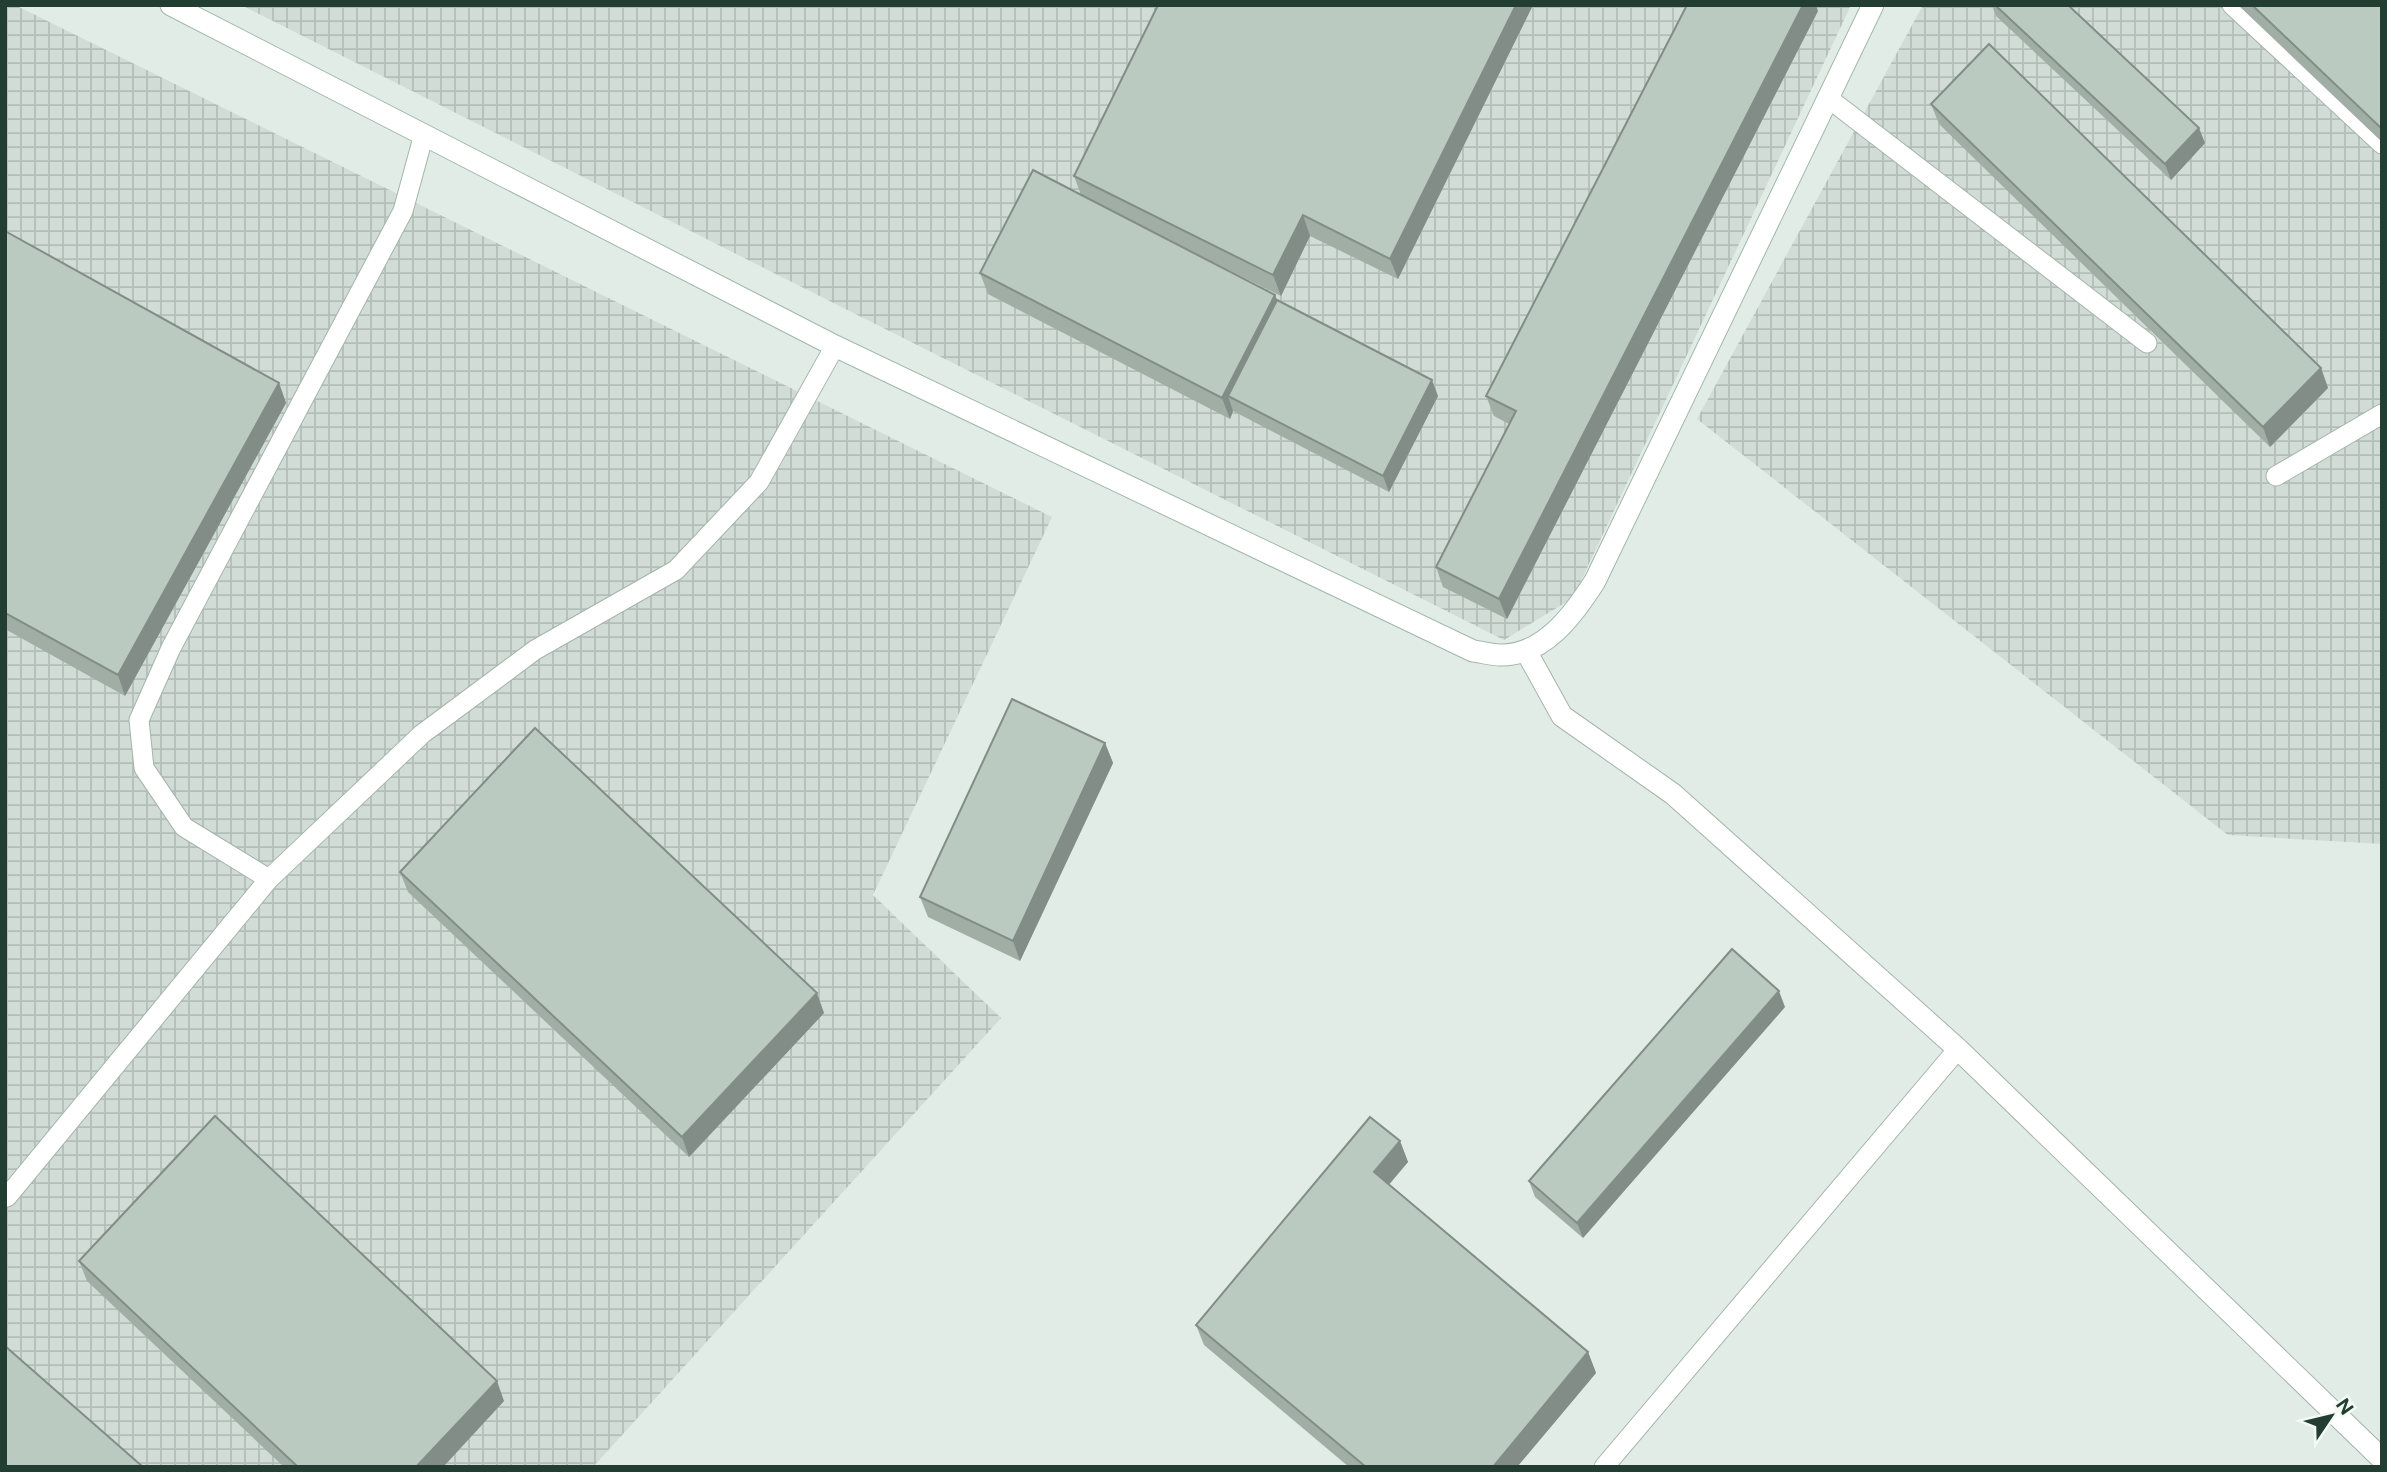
<svg xmlns="http://www.w3.org/2000/svg" width="2387" height="1472" font-family="'Public Sans',sans-serif">
<defs>
<pattern id="industrial-grid" width="8" height="8" patternUnits="userSpaceOnUse" patternTransform="scale(1.75)"><rect width="8" height="8" fill="#d0dcd5"/><path d="M0 4h8M4 0v8" fill="none" stroke="#b2beb7"/></pattern>
</defs>
<rect width="100%" height="100%" fill="#e2ece6"/>
<path fill="url(#industrial-grid)" d="M5,5h10l1037,512 -179,378 128,123 -408,449h-588z
M241,5h1610l-278,593 -69,42z
M1923,5h459v839l-154,-9 -531,-416z"/>
<g fill="none" stroke-linecap="round" stroke-linejoin="round">
<g stroke="#a5b4ac" stroke-width="21">
<path id="lane" d="M2232,5l150,139
M1828,98l319,245
M2276,476l106,-62
M269,879l-85,-52 -40,-59 -5,-48 32,-72 232,-437 21,-77
M7,1197l262,-318 153,-145 113,-84 141,-80 83,-88 76,-136
M1604,1467l354,-418"/>
</g>
<g stroke="#a5b4ac" stroke-width="23">
<path id="street" d="M1526,651l36,65 111,78 285,255 424,410"/>
</g>
<g stroke="#a0b8ac" stroke-width="23">
<path id="secondary" d="M171,5l664,341 638,305c9,1 18,4 27,4 44,1 74,-41 95,-74l278,-576"/>
</g>
<use href="#lane" stroke="#fff" stroke-width="19"/>
<use href="#street" stroke="#fff" stroke-width="21"/>
<use href="#secondary" stroke="#fff" stroke-width="21"/>
</g>
<path fill="#a0aea6" d="M1158,5h375l-135,274 -88,-43 -29,60 -121,-60 115,59 2,5 161,96 -49,96 -156,-81 -3,8 -242,-125 -8,-21 101,-78 -7,-19z
M1992,5h76l137,138 -34,37 -175,-164z
M2238,5h142l2,2v135z
M1818,11l-311,608 -64,-32 -7,-20 73,-143 -15,-8 -8,-20z
M1931,104l390,264 7,20 -58,59 -331,-323z
M5,231l274,152 7,20 -161,293 -120,-67z
M1105,743l8,20 -93,198 -92,-44 -8,-20z
M400,872l424,141 -135,144 -281,-265z
M1785,1007l-202,231 -48,-41 -6,-16z
M1400,1141l8,21 -19,22 199,168 8,21 -79,94h-168l-145,-122 -8,-20z
M79,1261l425,140 -61,66h-159l-197,-186z"/>
<path fill="#828d87" d="M1516,5h17l-135,274 -8,-20z
M1803,5h13l2,6 -311,608 -8,-20z
M2199,128l6,15 -34,37 -6,-16z
M1303,215l7,21 -29,60 -8,-21z
M1275,295l8,20 -55,81 5,15 -3,8 -8,-21z
M2321,368l7,20 -58,59 -7,-20z
M1432,380l6,16 -49,96 -6,-16z
M279,383l7,20 -161,293 -7,-21z
M1105,743l8,20 -93,198 -7,-20z
M1779,991l6,16 -202,231 -6,-15z
M817,993l7,20 -135,144 -7,-20z
M1400,1141l8,21 -26,31 -8,-21z
M1588,1352l8,21 -79,94h-24z
M497,1381l7,20 -61,66h-27z"/>
<path fill="#bacac1" stroke="#828d87" stroke-width="2" d="M1158,5h358l-126,254 -87,-44 -30,60 -199,-99z
M1687,5h116l-304,594 -63,-32 80,-156 -30,-15z
M1995,5h73l131,123 -34,36z
M2252,5h128l2,2v122z
M1989,44l332,324 -58,59 -332,-323z
M1033,170l242,125 -53,103 -242,-125z
M5,231l274,152 -161,292 -113,-62z
M1277,300l155,80 -49,96 -155,-80z
M1012,699l93,44 -92,198 -93,-44z
M535,728l282,265 -135,144 -282,-265z
M1732,949l47,42 -202,232 -48,-42z
M215,1116l282,265 -81,86h-118l-219,-206z
M1370,1117l30,24 -26,31 214,180 -95,115h-127l-170,-142z
M5,1346l138,121h-138z"/>
<rect width="2387" height="1472" fill="none" stroke="#223e32" stroke-width="14"/>
<g transform="translate(2331 1416) rotate(55)" stroke="#f3f9f5" stroke-width="5" paint-order="stroke">
<path d="M0-5L12 26L0 18L-12 26Z" fill="#223e32"/>
<text y="-10" font-size="19" font-weight="bold" text-anchor="middle" fill="#223e32">N</text>
</g>
</svg>
